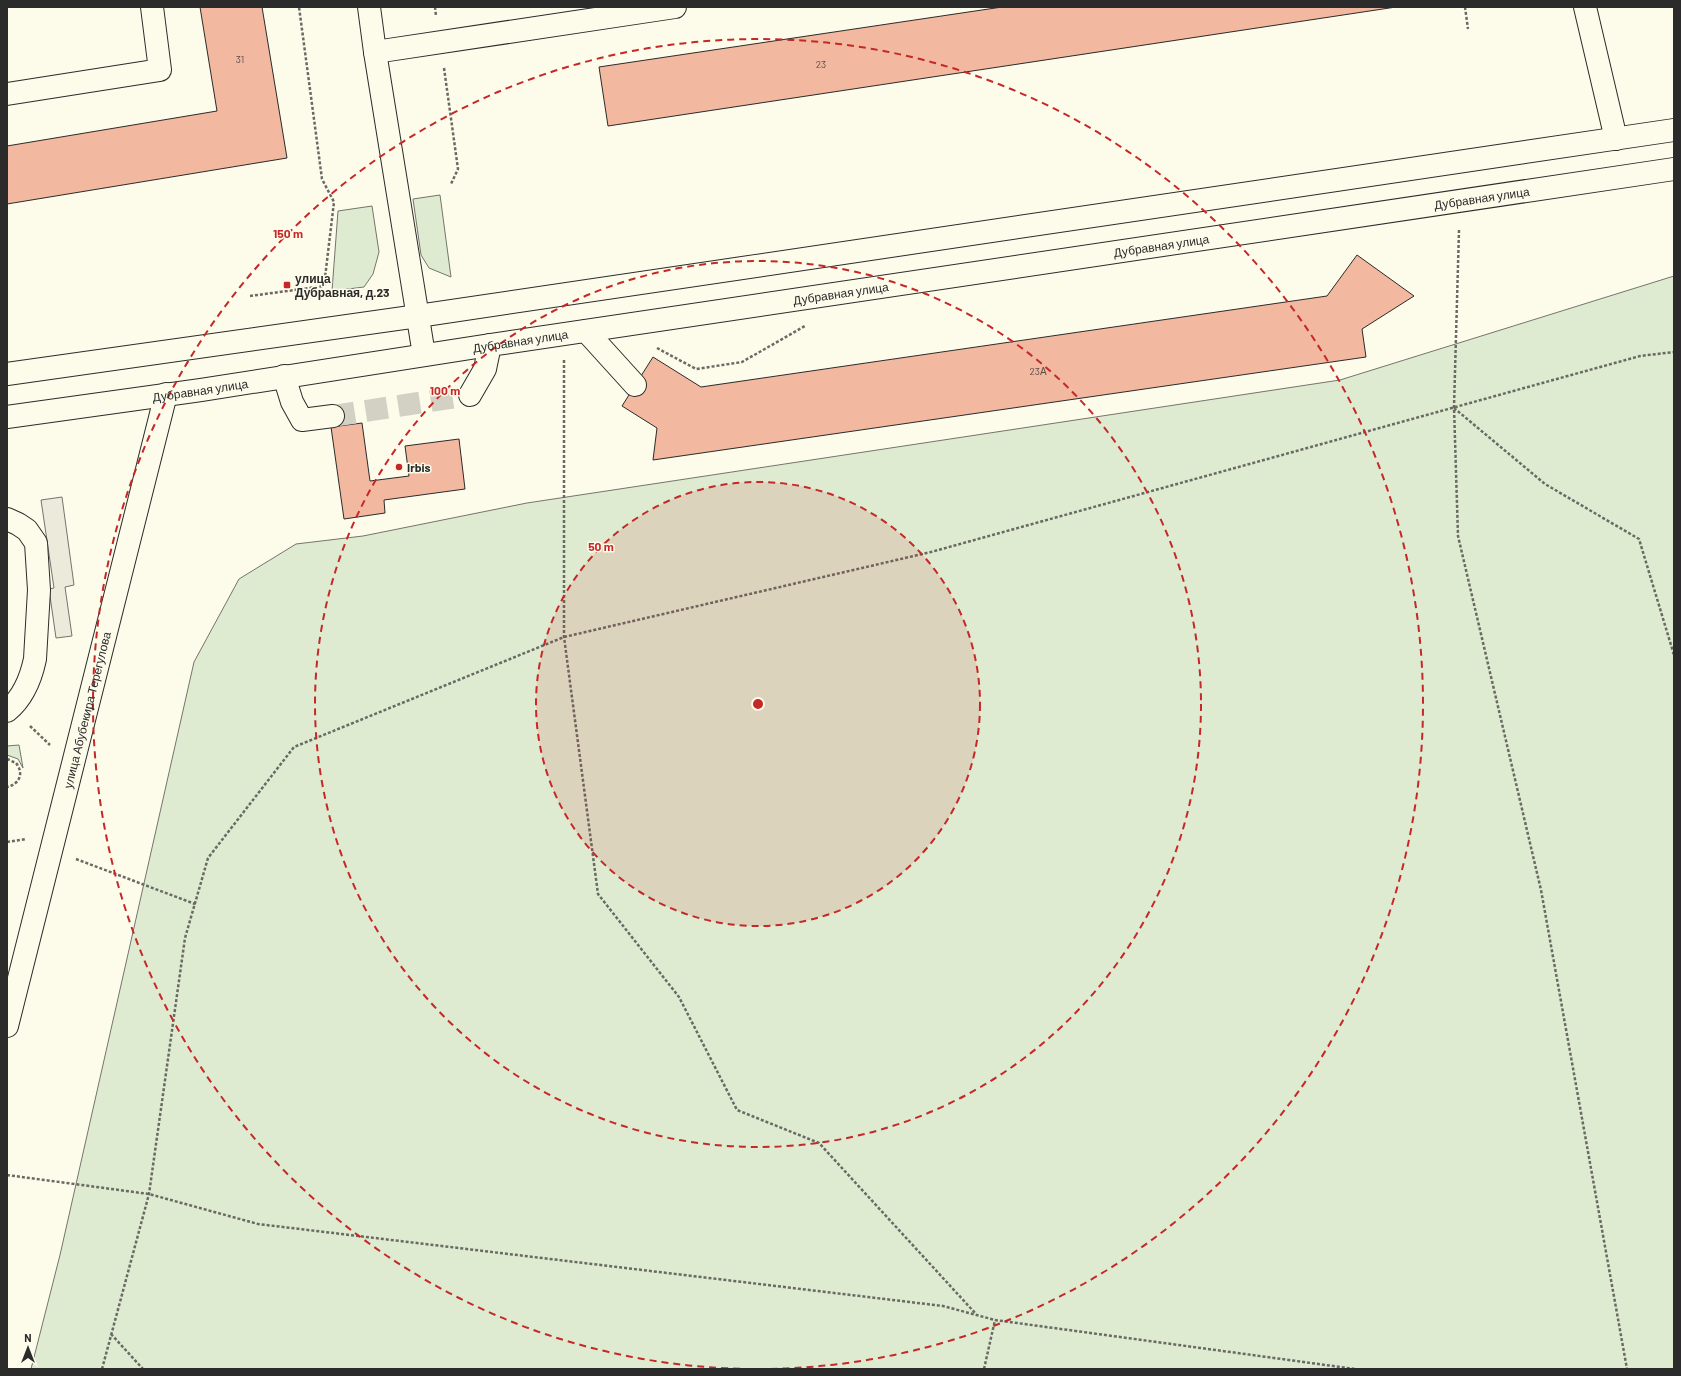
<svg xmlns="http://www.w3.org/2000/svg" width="1681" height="1376" font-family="Barlow,sans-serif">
<rect width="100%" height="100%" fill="#fdfbea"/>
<path fill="#deebd1" stroke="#74746e" d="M440,195l11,82 -22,-9 -8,-13 -8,-56z
M372,206l7,46 -6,22 -9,13 -32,4 6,-80z
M1674,276v1093h-1643l29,-114 134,-593 45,-83 57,-35 67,-8 164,-33 813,-123z
M19,745l4,23 -5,-9 -11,-4v-9z"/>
<path fill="#eceadb" stroke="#74746e" d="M62,497l12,88 -9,2 7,49 -16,2 -7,-49 5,-1 -13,-88z"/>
<path fill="#f2b8a0" stroke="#2b2b2b" d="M200,7h62l25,151 -280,46v-58l210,-35z
M1002,7h394l-788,119 -9,-59z
M1357,255l57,41 -52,33 4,28 -713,103 4,-32 -35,-22 31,-49 48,30 626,-91z
M362,423l8,58 39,-5 -4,-30 54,-7 6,50 -81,11 1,13 -41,6 -13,-92z"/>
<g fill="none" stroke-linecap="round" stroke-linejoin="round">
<path stroke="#d3d1c4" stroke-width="22" stroke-dasharray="22 11" stroke-linecap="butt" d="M333,416l137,-21"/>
<g stroke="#2b2b2b" stroke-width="24">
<g id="minor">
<path d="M369,7l6,45 49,303"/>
<path d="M1585,7l31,132"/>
<path d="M375,52l300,-45"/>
<path d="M7,94l153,-24 -8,-63"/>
<path d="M586,331l49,54"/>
<path d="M7,374l411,-58 1256,-186"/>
<path d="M284,376l8,26 10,18 31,-4"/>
<path d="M470,395l15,-26 5,-24"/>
<path id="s1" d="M7,417l194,-27 289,-45 1184,-176"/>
<path d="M7,519l11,5 9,6 9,13 3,47 -4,69c-4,19 -12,39 -28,52"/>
<path id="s2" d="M7,1026l159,-632"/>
</g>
</g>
<path stroke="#6a6964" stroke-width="2.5" stroke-dasharray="3 2" stroke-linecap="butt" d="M435,7l1,9
M1465,7l3,22
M444,68l14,101 -7,15
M1459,230l-5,177 4,129 83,354 86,479
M250,296l74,-10 10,-84 -12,-23 -23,-172
M657,348l39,21 46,-7 63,-36
M564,360v277l34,257 81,103 58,113 82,33 157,171
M1454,408l91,76 94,55 35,116
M30,726l20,19
M7,759l9,4c8,10 4,21 -9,24
M7,842l19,-3
M76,859l119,45
M7,1175l142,19 109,30 685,82 52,14 360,49
M111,1334l32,35
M102,1369l47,-175 36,-256 23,-80 86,-111 270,-110 367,-85 709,-196 34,-4
M984,1369l11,-49"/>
<use href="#minor" stroke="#fdfbea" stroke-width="22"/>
</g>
<circle cx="758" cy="704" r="222" fill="#c62828" fill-opacity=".12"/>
<g fill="none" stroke="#c62828" stroke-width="2" stroke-dasharray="7 5">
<circle cx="758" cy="704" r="222"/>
<circle cx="758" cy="704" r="443"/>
<path d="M752 1369A665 665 0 1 1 764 1369"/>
</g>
<g fill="#c62828" stroke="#fdfbea" stroke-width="1.5">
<rect x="283" y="281" width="8" height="8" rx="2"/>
<circle cx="399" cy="467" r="4"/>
</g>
<g text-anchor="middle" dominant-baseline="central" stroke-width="3" stroke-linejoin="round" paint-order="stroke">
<g font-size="10" fill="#5d4e48">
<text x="240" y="59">31</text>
<text x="821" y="64">23</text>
<text x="1038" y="371">23А</text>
</g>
<g font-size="12" fill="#2b2b2b" stroke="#fdfbea">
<text stroke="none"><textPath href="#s1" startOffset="1491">Дубравная улица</textPath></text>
<text stroke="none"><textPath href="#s1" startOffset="1167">Дубравная улица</textPath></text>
<text stroke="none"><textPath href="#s1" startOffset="843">Дубравная улица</textPath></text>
<text stroke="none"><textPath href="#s1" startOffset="519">Дубравная улица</textPath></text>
<text stroke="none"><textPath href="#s1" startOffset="195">Дубравная улица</textPath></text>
<text stroke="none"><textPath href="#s2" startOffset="326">улица Абубекира Терегулова</textPath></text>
</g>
<g font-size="12" font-weight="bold" fill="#2b2b2b" stroke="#fdfbea" text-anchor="start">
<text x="295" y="278">улица<tspan x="295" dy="14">Дубравная, д.23</tspan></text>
<text x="407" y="467">Irbis</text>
</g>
</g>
<circle cx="758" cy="704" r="6" fill="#c62828" stroke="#fdfbea" stroke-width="2"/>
<g font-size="12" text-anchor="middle" font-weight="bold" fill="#c62828" stroke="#fdfbea" stroke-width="3" stroke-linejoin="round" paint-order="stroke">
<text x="288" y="238">150 m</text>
<text x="445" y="395">100 m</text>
<text x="601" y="551">50 m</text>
</g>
<rect width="1681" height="1376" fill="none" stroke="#2b2b2b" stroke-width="16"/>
<g transform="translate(28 1348)" stroke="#fdfbea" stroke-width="3" paint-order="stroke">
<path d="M0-3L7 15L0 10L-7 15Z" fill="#2b2b2b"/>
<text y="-6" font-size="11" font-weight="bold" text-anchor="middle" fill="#2b2b2b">N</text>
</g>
</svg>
